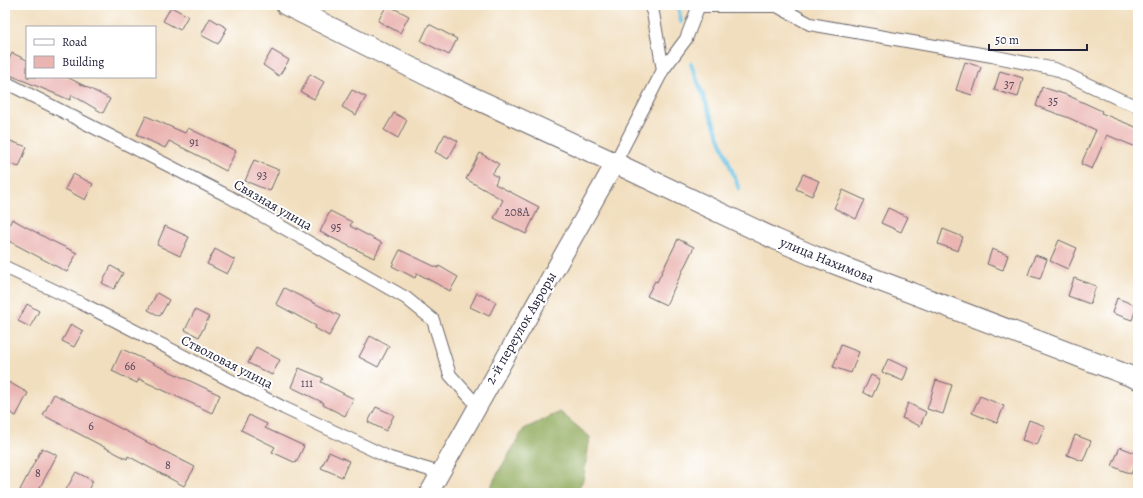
<svg xmlns="http://www.w3.org/2000/svg" width="1143" height="498" font-family="Alegreya,serif">
<rect width="100%" height="100%" fill="#fff"/>
<filter id="ink" filterUnits="userSpaceOnUse"><feTurbulence type="fractalNoise" baseFrequency=".025" numOctaves="2"/><feDisplacementMap in="SourceGraphic" scale="8" xChannelSelector="R" yChannelSelector="G"/><feConvolveMatrix kernelMatrix="1 2 1 2 8 2 1 2 1" color-interpolation-filters="sRGB"/></filter>
<filter id="wash" filterUnits="userSpaceOnUse"><feTurbulence type="fractalNoise" baseFrequency=".012" numOctaves="4" result="noise"/><feDisplacementMap in="SourceGraphic" scale="16" xChannelSelector="R" yChannelSelector="G"/><feGaussianBlur stdDeviation="0.9" result="paint"/><feColorMatrix in="noise" values="0 0 0 0 0 0 0 0 0 0 0 0 0 0 0 0 0 1.4 0 .05"/><feComposite in="paint" operator="in"/></filter>
<g filter="url(#wash)">
<rect width="100%" height="100%" fill="#f1debe"/>
<path fill="#91ab5d" stroke="#5a664c" d="M560,412l30,25 -7,43 -7,13h-88l8,-17 28,-47z"/>
<g fill="none" stroke-linecap="round" stroke-linejoin="round">
<path stroke="#68c3e6" stroke-width="4" d="M678,5l3,17
M691,64l48,125"/>
</g>
<g id="blocks">
<path fill="#eab4b1" d="M387,5l22,11 -9,17 -22,-12z
M171,7l17,9 -8,14 -17,-9z
M210,18l17,10 -9,16 -17,-9z
M429,24l28,15 -8,16 -28,-14z
M272,50l17,10 -10,16 -16,-11z
M12,53l15,7v17h40l43,22 -7,14 -31,-18 -2,5 -65,-27v-5z
M965,62l16,5 -9,28 -16,-5z
M1000,71l23,7 -5,19 -24,-7z
M310,74l14,8 -10,17 -13,-7z
M1042,87l25,8 35,16 -1,2 37,15v13l-2,6 -29,-12 -15,34 -11,-5 15,-34 -27,-12 -33,-12z
M352,90l14,7 -10,18 -14,-8z
M394,113l13,7 -9,18 -14,-8z
M146,116l39,17 3,-5 48,23 -10,20 -17,-9v-1l-40,-20 -4,7 -28,-13z
M445,134l13,7 -10,18 -13,-7z
M5,139l22,8 -8,20 -14,-5z
M480,153l19,11 -7,10 6,3 -3,7 44,23 -13,27 -32,-16 9,-18 -37,-21z
M254,160l25,10 -9,21 -25,-10z
M73,174l20,10 -8,16 -20,-11z
M803,174l16,7 -7,15 -16,-7z
M843,190l22,10 -9,19 -22,-11z
M888,208l20,9 -7,15 -20,-9z
M330,211l22,11 -2,4 32,17 -8,15 -54,-26z
M12,219l38,21 27,13 -10,19 -62,-33v-6z
M165,226l24,11 -9,19 -23,-11z
M943,229l20,8 -5,14 -20,-7z
M678,239l16,8 -28,58 -19,-9 8,-15 2,1z
M1059,240l18,8 -9,21 -18,-8z
M215,249l20,11 -8,14 -20,-10z
M992,249l16,6 -5,15 -16,-6z
M400,250l38,18 1,-2 19,11 -8,14 -33,-18 -2,5 -23,-12z
M1035,255l12,4 -7,20 -12,-4z
M111,266l12,7 -9,16 -12,-6z
M1074,278l22,8 -6,18 -22,-8z
M284,288l56,28 -11,20 -14,-8 1,-2 -40,-22z
M157,293l12,7 -9,16 -12,-6z
M477,293l19,9 -7,14 -19,-9z
M1117,298l20,8 -5,14 -20,-7z
M27,304l12,7 -9,16 -12,-6z
M195,310l14,7 -10,20 -14,-7z
M71,324l12,7 -9,16 -12,-6z
M370,336l19,10 -11,21 -19,-10z
M841,345l18,7 -8,21 -18,-6z
M256,347l24,13 -8,15 -24,-12z
M122,349l98,46 -8,18 -73,-34 -2,4 -25,-12z
M888,359l20,9 -5,13 -21,-9z
M299,368l24,10 -2,4 33,17 -9,17 -22,-11 1,-2 -33,-16z
M871,375l9,4 -8,18 -9,-5z
M5,380l23,13 -12,23 -11,-6z
M936,380l16,5 -9,29 -16,-5z
M54,394l141,73 -11,19 -56,-30 -1,3 -84,-44z
M980,396l24,10 -7,17 -25,-10z
M908,403l18,9 -6,14 -18,-8z
M376,407l18,8 -8,16 -18,-9z
M249,415l18,9 -2,4 39,18 -8,17 -24,-11 3,-5 -34,-17z
M1029,420l16,6 -8,19 -15,-5z
M1075,435l16,6 -8,20 -16,-6z
M1120,447l18,7v3l-7,17 -19,-8z
M42,448l15,7 -20,38h-11l-6,-3z
M329,452l20,9 -7,16 -21,-9z
M76,472l17,9 -7,12h-22z"/>
</g>
</g>
<g filter="url(#ink)">
<use href="#blocks" fill-opacity="0" stroke="#6a6469" stroke-width="1"/>
<g fill="none" stroke-linecap="round" stroke-linejoin="round">
<g stroke="#6a6469" stroke-width="14">
<path id="street" d="M650,5l3,8 10,57
M699,6h78l33,18 182,32 63,13 66,31 17,6
M5,82l223,114 178,102 27,22 17,55 27,30
M615,163l48,-93 23,-31 13,-34
M5,267l78,37 201,104 106,50 50,15"/>
</g>
<g stroke="#6a6469" stroke-width="20">
<path id="secondary" d="M429,493l186,-330"/>
</g>
<g stroke="#6a6469" stroke-width="22">
<path id="primary" d="M286,5l160,80 169,78 160,76 39,17 324,123"/>
</g>
<use href="#street" stroke="#fff" stroke-width="12"/>
<use href="#secondary" stroke="#fff" stroke-width="18"/>
<use href="#primary" stroke="#fff" stroke-width="20"/>
</g>
</g>
<g text-anchor="middle" dominant-baseline="central" stroke-width="4" stroke-linejoin="round" paint-order="stroke">
<g font-size="12" fill="#544658">
<text x="1009" y="84">37</text>
<text x="1053" y="101">35</text>
<text x="194" y="142">91</text>
<text x="262" y="175">93</text>
<text x="517" y="212">208А</text>
<text x="336" y="227">95</text>
<text x="130" y="366">66</text>
<text x="307" y="383">111</text>
<text x="91" y="426">6</text>
<text x="168" y="465">8</text>
<text x="38" y="473">8</text>
</g>
<g font-size="14" fill="#22223b" stroke="#fff">
<text transform="translate(273 205) rotate(30)">Связная улица</text>
<text transform="translate(827 260) rotate(22)">улица Нахимова</text>
<text transform="translate(521 328) rotate(-60)">2-й переулок Авроры</text>
<text transform="translate(227 362) rotate(27)">Стволовая улица</text>
</g>
</g>
<rect width="1143" height="498" fill="none" stroke="#fff" stroke-width="20"/>
<rect x="26" y="26" width="130" height="52" fill="#ffffff" stroke="#a7a7b1"/>
<rect x="34" y="39" width="20" height="6" fill="#ffffff" stroke="#a7a7b1"/>
<text x="62" y="46" font-size="12" fill="#22223b">Road</text>
<rect x="34" y="56" width="20" height="12" fill="#eab4b1" stroke="#a7a7b1"/>
<text x="62" y="66" font-size="12" fill="#22223b">Building</text>
<path d="M989 44v6h98v-6" fill="none" stroke="#22223b" stroke-width="2"/>
<text x="995" y="44" font-size="12" fill="#22223b" stroke="#ffffff" stroke-width="3" paint-order="stroke">50 m</text>
</svg>
